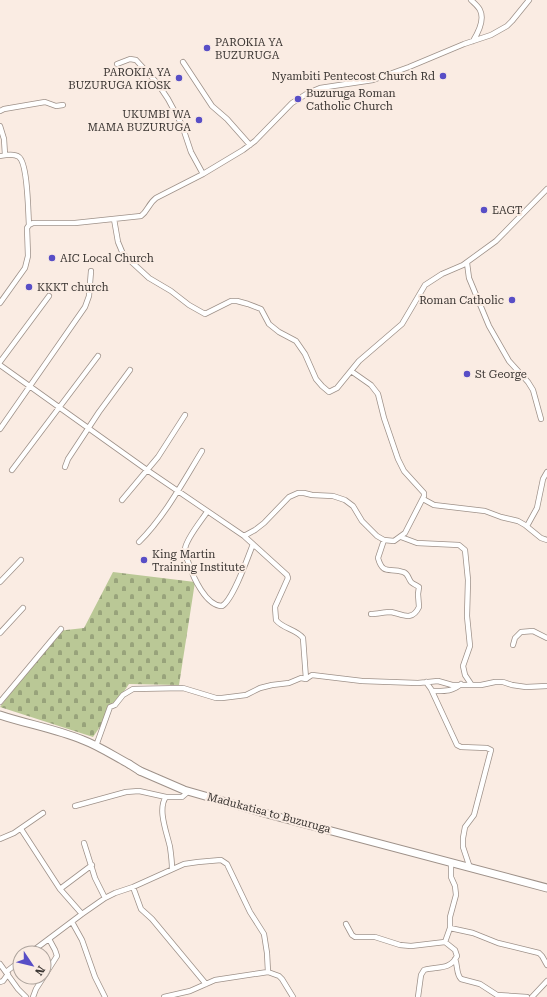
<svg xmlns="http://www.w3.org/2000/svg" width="547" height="997" font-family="'Roboto Serif',serif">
<defs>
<pattern id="cemetery-stones" width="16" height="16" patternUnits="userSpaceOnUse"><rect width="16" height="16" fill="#bac896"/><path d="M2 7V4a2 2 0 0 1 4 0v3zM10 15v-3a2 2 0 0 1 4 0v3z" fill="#98a37b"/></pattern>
</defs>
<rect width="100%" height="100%" fill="#faece3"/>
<path fill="url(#cemetery-stones)" d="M113,572l82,10 -16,103 -50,-1 -36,53 -93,-30 57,-76 27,-3z"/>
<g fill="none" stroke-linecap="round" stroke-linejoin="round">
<g stroke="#9e9189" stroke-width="6">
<path id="street" d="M471,0c3,3 7,6 9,10 5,10 -2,23 -7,31
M183,62l29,44 15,13 23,26
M117,64l13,-5 6,1 22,24 10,15 14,26 9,27 12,22
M0,111l4,-2 41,-7 11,4 7,-1
M0,126l4,13 1,16
M0,156c5,-1 14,-3 19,1 9,7 9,55 10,68
M114,219l4,23 5,12 26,24 22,13 18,14 16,9 26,-13h6l11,3 13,5 8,15 10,8 17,9 9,13 11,25 6,7 7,6 8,-4 22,-27 43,-37 23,-39 17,-11 21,-9 33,-24 51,-52
M467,263l2,15 20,48 20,35 19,21 5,8 8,29
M0,303l25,-35 3,-12 -1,-28 2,-3 4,-2h42l66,-7c7,-5 7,-12 15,-18l47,-24 40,-24 12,-9 37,-38 16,-10 12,-5 53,-8 36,-13 55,-23 27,-9 16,-9 5,-5 17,-21
M0,362l49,-66
M0,365l147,105 97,66 43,39 1,3 -13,29 1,13c7,9 20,9 27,18l3,41
M0,429l85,-122 4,-11 2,-25
M65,467l3,-8 31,-47 31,-42
M12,470l86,-114
M423,499l11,6 51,6 16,6 17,4 7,4 16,13 6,2
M122,500l36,-43 27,-42
M207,512c-6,9 -21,27 -22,37 -1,5 2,10 4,15 4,13 17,42 33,42 11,-6 26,-49 31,-62
M527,526l10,-18 6,-29 4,-7
M244,536l11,-6 9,-7 25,-26 9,-4h6l8,2 21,1 12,4 8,6 9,15 15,15 7,4 10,1 11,-8 19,-37v-3l-20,-22 -6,-12 -14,-41 -6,-24 -7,-9 -20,-14
M401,537l16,6 42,2 6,5 3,30 -1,36 3,30 -7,20 2,9 6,9
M139,542c26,-26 44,-60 63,-91
M0,582l21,-22
M371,614c6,0 14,-2 20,-2 11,2 21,10 28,-5l-1,-13 1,-7c-3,-2 -6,-3 -8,-5 -3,-4 -3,-9 -8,-10 -13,-5 -20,4 -25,-14l6,-18
M0,633l23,-25
M513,645l2,-7 6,-6 12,-1 14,7
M426,682l5,7 26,56 4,2 26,1 4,2 -17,65 -9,12 -2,11v9l7,21
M432,691c11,0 21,1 29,-7
M0,702l61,-73
M96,746l14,-39 5,-2 8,-10 10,-6 50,-1 33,10h6l24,-3 14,-7 12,-3 17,-2 12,-5 5,1 6,-4 50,6 56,2 20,-2 14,4h29l14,-3h8l9,3 14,2 21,-1
M75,806l51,-14 13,-1 27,6
M21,829l39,60 22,25
M0,839l14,-6 29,-20
M84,843l11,35 10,20
M172,869c0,-8 -1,-15 -2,-22 -3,-14 -13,-38 -4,-50h16l7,-6
M133,887l8,22 11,10 54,65
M60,889l32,-24
M72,922l10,18 13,37 10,20
M346,924l6,11 3,2h20l25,8 11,1 34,-4
M450,928l23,5 25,10 41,10 3,3 5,9
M30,953l52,-39 23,-16 10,-5 18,-6 51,-23 14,-2 23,-2 6,4 23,48 14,22 3,19 1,19
M455,959c3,7 1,15 6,20l19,5 17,11 30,2
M0,964l18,25 8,8
M6,972l14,-11
M0,982l3,-1 5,-7
M33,997l3,-8 21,-33 -2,-6 -6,-11
M164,997l26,-6 25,-11 53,-8 11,4 3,3 11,18
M418,997l3,-22 3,-5c12,-4 26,1 33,-14l-2,-6 -10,-8 5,-14v-11l6,-22 -1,-9 -4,-9v-14
M532,997l15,-16"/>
</g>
<g stroke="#9e9189" stroke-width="9">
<path id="secondary" d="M0,715c27,9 56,14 83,25 16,6 31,16 46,24
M140,771l44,19 87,25 276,73"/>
</g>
<g stroke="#9e9189" stroke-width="9">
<path id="primary" d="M129,764l11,7"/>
</g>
<use href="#street" stroke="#fff" stroke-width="4.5"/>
<use href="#secondary" stroke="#fff" stroke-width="7"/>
<use href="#primary" stroke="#fff" stroke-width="7"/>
</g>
<g fill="#584ec6" stroke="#faece3" stroke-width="1.5">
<circle cx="207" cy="48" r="4"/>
<circle cx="443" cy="76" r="4"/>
<circle cx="179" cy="78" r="4"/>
<circle cx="298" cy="99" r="4"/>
<circle cx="199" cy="120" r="4"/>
<circle cx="484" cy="210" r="4"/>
<circle cx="52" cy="258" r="4"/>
<circle cx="29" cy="287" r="4"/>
<circle cx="512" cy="300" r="4"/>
<circle cx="467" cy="374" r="4"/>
<circle cx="144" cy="560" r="4"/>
</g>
<g text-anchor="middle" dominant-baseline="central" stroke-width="4" stroke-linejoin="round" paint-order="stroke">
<g font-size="11" fill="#3a3532" stroke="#faece3" text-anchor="start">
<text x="215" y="42">PAROKIA YA<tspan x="215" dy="13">BUZURUGA</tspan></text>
<text x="171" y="72" text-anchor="end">PAROKIA YA<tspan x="171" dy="13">BUZURUGA KIOSK</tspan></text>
<text x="435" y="76" text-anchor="end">Nyambiti Pentecost Church Rd</text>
<text x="306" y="93">Buzuruga Roman<tspan x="306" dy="13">Catholic Church</tspan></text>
<text x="191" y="114" text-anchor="end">UKUMBI WA<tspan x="191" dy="13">MAMA BUZURUGA</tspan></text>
<text x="492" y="210">EAGT</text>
<text x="60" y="258">AIC Local Church</text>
<text x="37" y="287">KKKT church</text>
<text x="504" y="300" text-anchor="end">Roman Catholic</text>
<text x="475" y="374">St George</text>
<text x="152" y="554">King Martin<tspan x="152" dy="13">Training Institute</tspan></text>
</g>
<g font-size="11" fill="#3a3532" stroke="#faece3">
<text transform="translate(269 813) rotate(15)">Madukatisa to Buzuruga</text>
</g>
</g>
<g transform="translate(32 965) rotate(125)"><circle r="19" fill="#faece3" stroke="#ada39c"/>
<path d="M0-3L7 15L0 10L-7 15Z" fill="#584ec6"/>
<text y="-6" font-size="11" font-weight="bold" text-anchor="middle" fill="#3a3532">N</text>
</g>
</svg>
